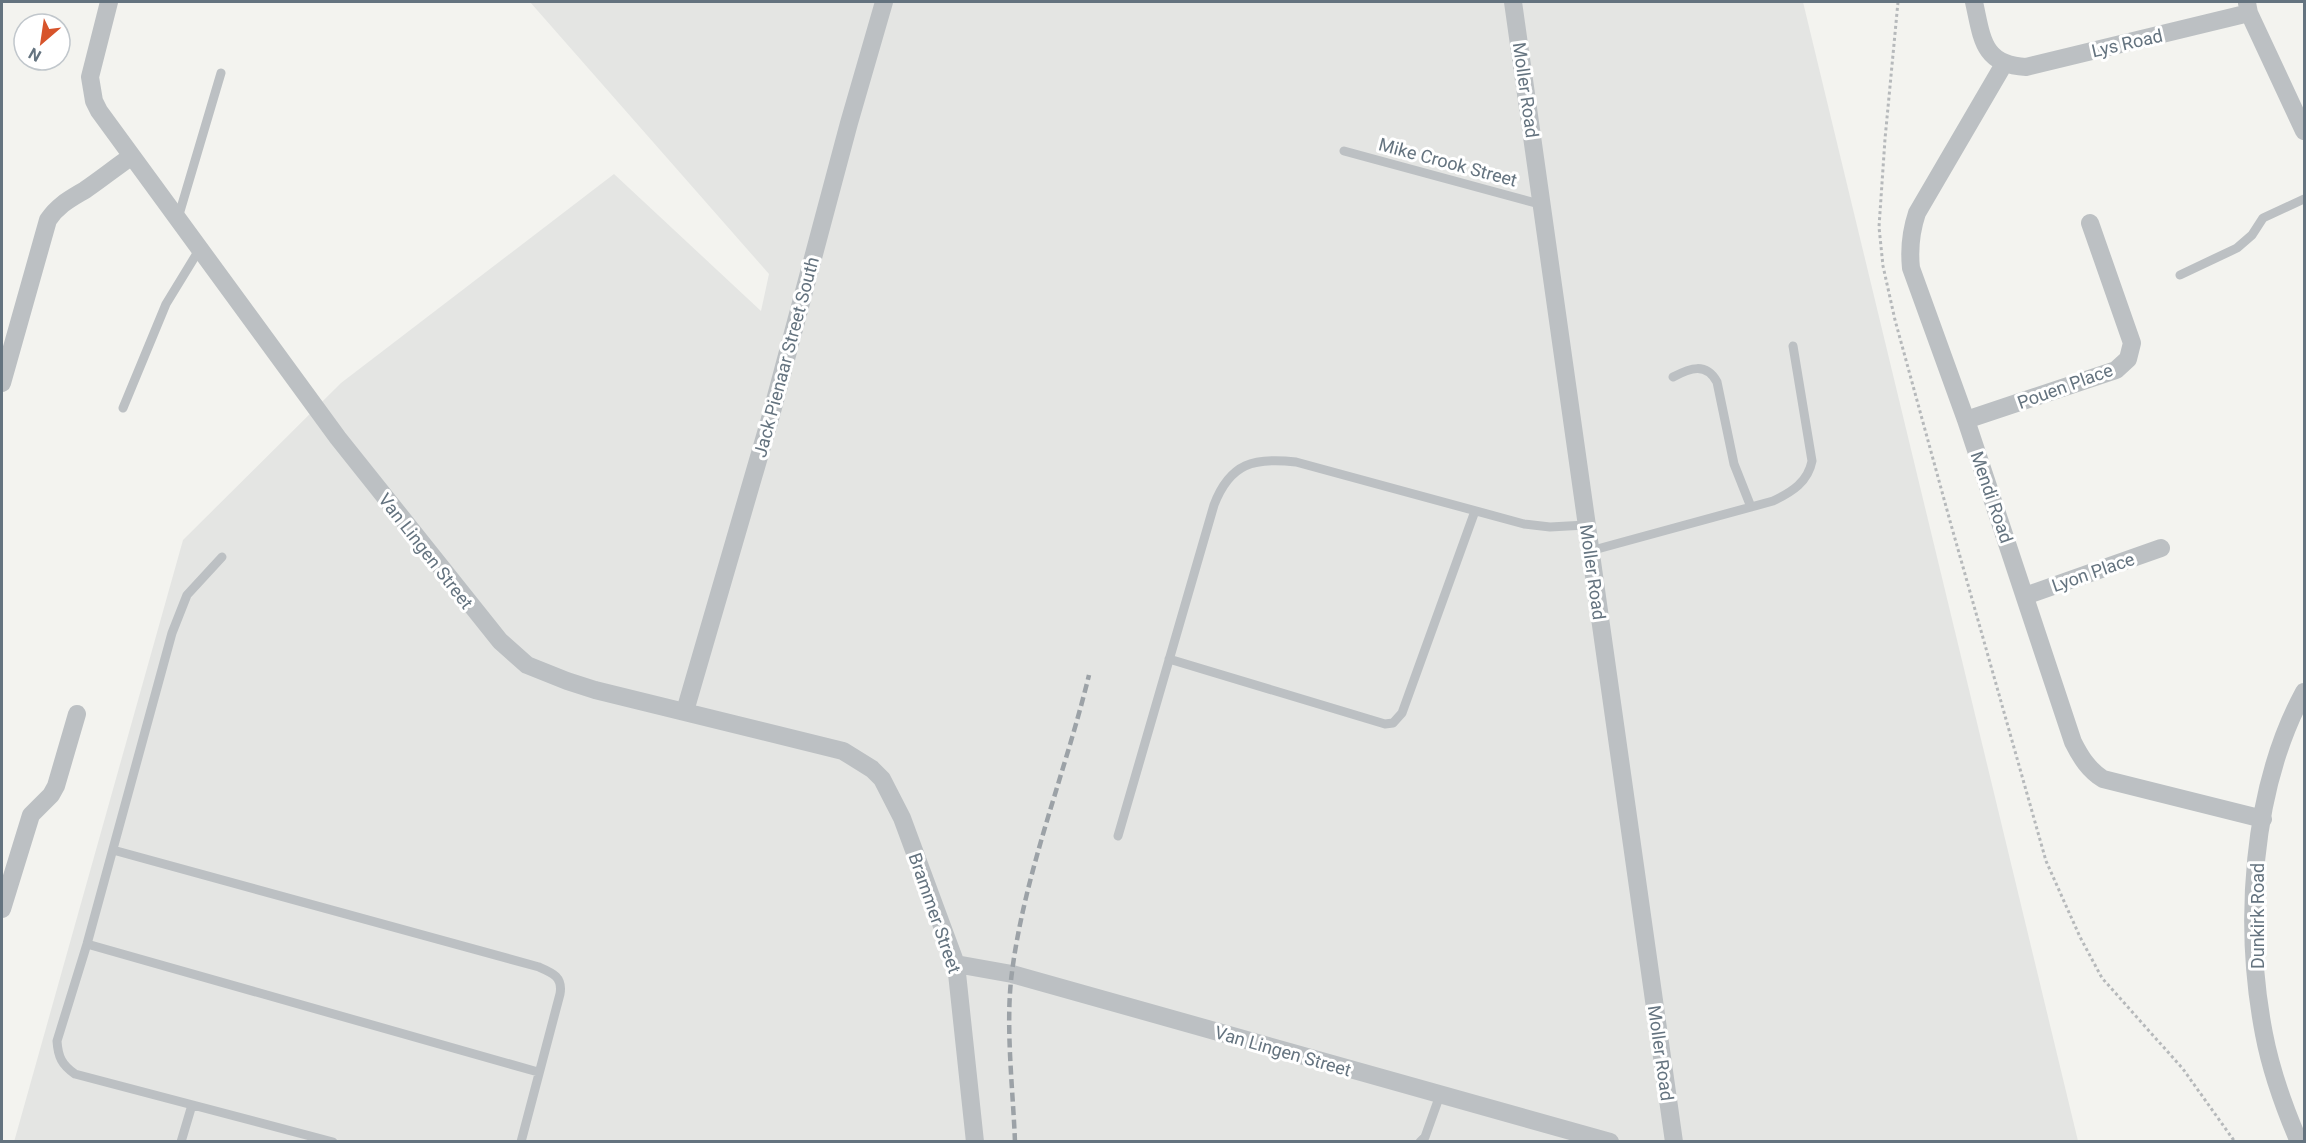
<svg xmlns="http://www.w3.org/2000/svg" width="2306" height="1143" font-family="Roboto,sans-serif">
<rect width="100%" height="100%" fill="#f3f3ef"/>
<path fill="#e4e5e3" d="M530,2h1273l275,1139 -2064,1 169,-602 158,-157 273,-209 147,137 8,-37z"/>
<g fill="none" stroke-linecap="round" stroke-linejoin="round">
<path stroke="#b6b9bb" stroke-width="3" stroke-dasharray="3 3" stroke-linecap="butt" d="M1898,2l-13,137 -6,88 4,39 12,54 55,201 96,340 34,76 22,41 81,91 52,73"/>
<path stroke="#bcc0c3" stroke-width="9" d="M1344,151l199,54
M178,218l43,-145
M2180,275l57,-27 15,-13 11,-17 41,-19
M1673,377c17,-9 33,-15 44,5l17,82 17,43
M123,408l43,-104 33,-54
M1590,551l183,-50c19,-9 35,-19 39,-40l-19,-115
M222,557l-35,38 -15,38 -85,311 -30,97c1,16 5,24 18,33l258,68
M1169,659l216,65 8,-1 9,-10 73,-202
M1118,836l96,-331c16,-42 40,-48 82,-43l228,62 26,3 36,-2
M113,850l426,117c14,6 24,10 21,27l-39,148
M87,944l451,128
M181,1142l11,-37
M1420,1142l5,-5 15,-42"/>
<path stroke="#bcc0c3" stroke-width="18" d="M109,2l-19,75 4,24 5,10 239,327 162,203 27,24 40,16 28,9 248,61 29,18 10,10 20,39 54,146 19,178
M1513,2l161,1140
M1974,2c8,35 8,63 52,65l223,-54
M2247,3l2,10 55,118
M2004,64l-87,149c-6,18 -8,36 -6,55l55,152 107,322c8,16 16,28 30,37l160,40
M2,383l46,-163c10,-15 22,-21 37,-30 16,-11 31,-23 47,-34
M1966,420l150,-50 12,-11 4,-16 -42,-120
M2025,596l136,-48
M685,711l85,-292 79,-296 35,-121
M2,909l29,-94 20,-20 5,-9 21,-72
M956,964l56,10 598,168
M2299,1142c-15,-35 -28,-71 -35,-108 -21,-109 -13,-244 40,-342"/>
<path stroke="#9ca2a7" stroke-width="4.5" stroke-dasharray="9 4.5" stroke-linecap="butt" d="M1015,1142c-2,-53 -10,-118 -3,-170 13,-101 53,-198 77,-297"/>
</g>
<g text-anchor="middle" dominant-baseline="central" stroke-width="6" stroke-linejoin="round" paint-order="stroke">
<g font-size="18" fill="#64737f" stroke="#fff">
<text transform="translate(2127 43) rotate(-13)">Lys Road</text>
<text transform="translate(1526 90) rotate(82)">Moller Road</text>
<text transform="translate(1448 162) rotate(15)">Mike Crook Street</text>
<text transform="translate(786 357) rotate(-75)">Jack Pienaar Street South</text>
<text transform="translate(2065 386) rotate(-20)">Pouen Place</text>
<text transform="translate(1992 497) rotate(71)">Mendi Road</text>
<text transform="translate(426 551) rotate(52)">Van Lingen Street</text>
<text transform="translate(1593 572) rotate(82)">Moller Road</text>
<text transform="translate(2093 572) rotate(-19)">Lyon Place</text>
<text transform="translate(935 913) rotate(71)">Brammer Street</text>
<text transform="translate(2257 916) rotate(-90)">Dunkirk Road</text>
<text transform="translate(1283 1051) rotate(16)">Van Lingen Street</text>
<text transform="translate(1661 1053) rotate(82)">Moller Road</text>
</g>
</g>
<rect width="2306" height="1143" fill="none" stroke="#64737f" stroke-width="6"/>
<g transform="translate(42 42) rotate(209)"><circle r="28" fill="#ffffff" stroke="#c1c7cc" stroke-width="1.5"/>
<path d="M0-4.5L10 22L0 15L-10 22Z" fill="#d7542b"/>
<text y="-9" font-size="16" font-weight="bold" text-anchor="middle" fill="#64737f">N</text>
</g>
</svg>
